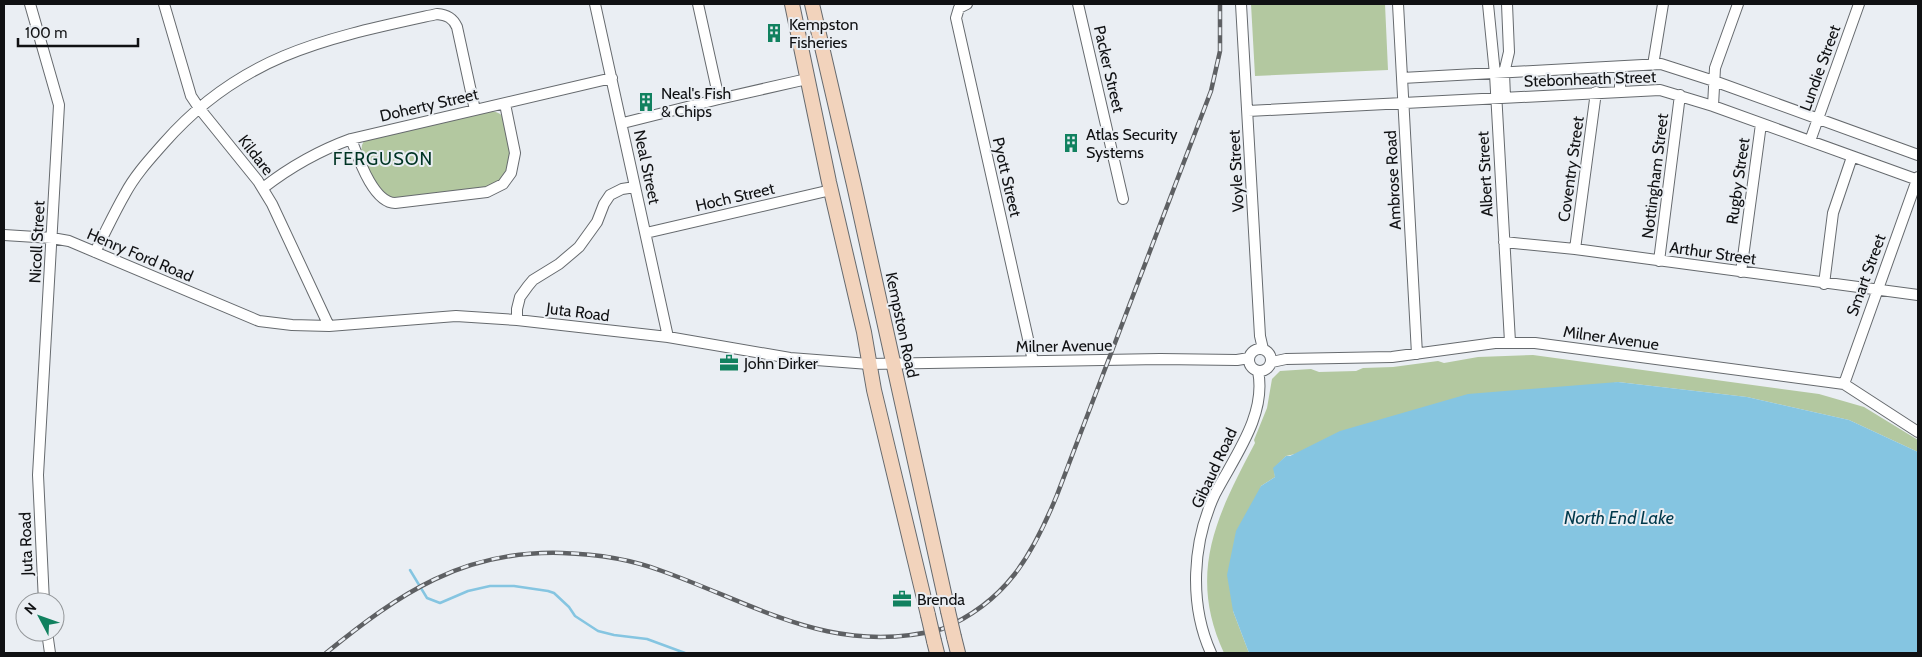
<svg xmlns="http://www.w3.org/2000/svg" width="1922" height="657" font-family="Cabin,sans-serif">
<rect width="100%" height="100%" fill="#eaeef3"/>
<path fill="#b3c8a0" d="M1251,4h134l3,66 -133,6z
M490,111c5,1 11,1 13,7 5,10 9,39 6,50 -3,9 -11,14 -19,19l-99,12 -10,-6 -20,-40 1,-8 2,-4z
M1533,355l286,39 45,13 54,33v12l-69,-32 -102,-23 -129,-15 -332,74 -12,12 1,9 -14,9 -28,125 16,42h-25c-37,-80 -7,-138 31,-210l-1,-3 13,-32 5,-29 8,-8 31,-2 8,3 37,-1 7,-3 30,-1 45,-6 6,2 34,-6z"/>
<path fill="#85c5e1" d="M1618,382l129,15 102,23 69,32v201h-669l-16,-42 -6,-36 9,-44 25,-45 14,-9 -2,-9 13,-12h4l50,-25 128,-37z"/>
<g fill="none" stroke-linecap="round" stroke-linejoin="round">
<path stroke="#85c5e1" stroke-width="2.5" d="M410,570l17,28 13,5 28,-12 22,-5h24l34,5 6,2 15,14 6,9 23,15 16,4 33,4 38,14"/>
<g stroke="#666a6e" stroke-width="12">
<path id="street" d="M30,4l29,101 -21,370 6,127
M164,4l27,92 8,12 59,73 14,23 57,122
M595,4l73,333
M698,4l21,95
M967,4l-8,4 -3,10 77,343
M1078,4l45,195
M1241,4l19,332 3,13
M1398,4l19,350
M1488,4l7,70 15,268
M1653,65l10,-61
M1620,67v24
M1402,78l259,-14 53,17 204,74
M1505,97l-1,-24 5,-21 -2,-48
M1713,106l2,-38 23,-64
M1248,111l412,-21 53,16 205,74
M623,123l96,-24 88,-20
M351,139c7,18 22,64 44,64l92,-11 16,-8 8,-11 4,-20 -10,-49
M1810,141l49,-137
M263,188c27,-21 55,-37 88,-49l261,-61
M646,233l185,-43
M4,235l48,3 17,3 190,80 33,4 37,1 127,-10 61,4 151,17 122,21 79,6 291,-5 77,1 12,-2
M1504,242l71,7 343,46
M1575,249l21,-157
M95,252c10,-19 19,-39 30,-58 10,-19 25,-35 39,-51 78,-89 164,-105 273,-129 10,1 16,4 20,13l18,83
M1659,261l21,-166
M1741,272l20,-148
M1824,284l9,-71 19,-56
M517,320v-11l3,-12 8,-11 5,-6 26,-16 20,-17 18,-25 7,-18 6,-9 12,-6 13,-2
M1249 360a11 11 0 1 1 22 0a11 11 0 1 1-22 0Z
M1272,362l14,-3 106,-2 103,-14h40l309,41 74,48
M1844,384l74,-207
M47,632l3,21
M1211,653c-22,-49 -19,-110 4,-159 19,-37 52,-79 43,-123"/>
</g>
<g stroke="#666a6e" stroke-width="16">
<path id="secondary" d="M792,4l37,178 35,150 10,58 54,225
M812,4l42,181 94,426
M954,637l4,16
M934,641l3,12"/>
</g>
<use href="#street" stroke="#fff" stroke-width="10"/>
<use href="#secondary" stroke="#f2d3bc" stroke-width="14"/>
<g stroke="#5e6063" stroke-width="4.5">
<path id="rail" d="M326,653c74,-60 137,-103 236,-100 34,1 68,6 100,18 98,35 172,86 280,58 64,-27 90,-73 115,-134l154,-404 9,-40v-47"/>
</g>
<use href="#rail" stroke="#eaeef3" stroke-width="2.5" stroke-dasharray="8" stroke-linecap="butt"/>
<g stroke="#666a6e" stroke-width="16" stroke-linecap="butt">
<path id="secondary-bridge" d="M948,611l6,26
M928,615l6,26"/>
</g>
<use href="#secondary-bridge" stroke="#f2d3bc" stroke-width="14"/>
</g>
<defs>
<g id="building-bare" transform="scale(1.5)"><path d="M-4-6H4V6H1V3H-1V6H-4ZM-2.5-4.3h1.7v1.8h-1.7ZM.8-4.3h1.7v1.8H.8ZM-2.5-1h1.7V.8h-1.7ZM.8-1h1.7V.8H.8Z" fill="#11815f" stroke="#eaeef3" stroke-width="2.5" paint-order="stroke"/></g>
<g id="office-bare" transform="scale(1.5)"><path d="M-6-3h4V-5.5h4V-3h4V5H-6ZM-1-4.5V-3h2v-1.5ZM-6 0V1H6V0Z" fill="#11815f" stroke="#eaeef3" stroke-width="2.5" paint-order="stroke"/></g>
</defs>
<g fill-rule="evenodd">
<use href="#building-bare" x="774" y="33"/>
<use href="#building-bare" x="646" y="102"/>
<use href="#building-bare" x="1071" y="143"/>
<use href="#office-bare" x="729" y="363"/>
<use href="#office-bare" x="902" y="599"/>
</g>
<g text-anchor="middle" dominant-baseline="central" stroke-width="4" stroke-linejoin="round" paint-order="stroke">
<g font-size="16" fill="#101113" stroke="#eaeef3" text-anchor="start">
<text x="789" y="24">Kempston<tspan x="789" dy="18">Fisheries</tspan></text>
<text x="661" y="93">Neal's Fish<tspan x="661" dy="18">&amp; Chips</tspan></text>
<text x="1086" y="134">Atlas Security<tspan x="1086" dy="18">Systems</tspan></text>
<text x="744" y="363">John Dirker</text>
<text x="917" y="599">Brenda</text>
</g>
<g font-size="16" fill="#101113" stroke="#eaeef3">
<text transform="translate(1820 68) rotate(-70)">Lundie Street</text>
<text transform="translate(1109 69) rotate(77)">Packer Street</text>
<text transform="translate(1590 79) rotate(-2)">Stebonheath Street</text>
<text transform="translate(429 105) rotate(-13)">Doherty Street</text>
<text transform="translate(256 155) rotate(52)">Kildare</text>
<text transform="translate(647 167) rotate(78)">Neal Street</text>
<text transform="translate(1571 169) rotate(-82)">Coventry Street</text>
<text transform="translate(1236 171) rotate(-93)">Voyle Street</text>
<text transform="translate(1485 174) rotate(-93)">Albert Street</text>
<text transform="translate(1655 176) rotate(-83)">Nottingham Street</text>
<text transform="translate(1007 177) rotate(77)">Pyott Street</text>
<text transform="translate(1393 180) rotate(-93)">Ambrose Road</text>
<text transform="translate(1738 181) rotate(-82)">Rugby Street</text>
<text transform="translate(735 197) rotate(-13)">Hoch Street</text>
<text transform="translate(37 242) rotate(-87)">Nicoll Street</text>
<text transform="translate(1713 253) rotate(8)">Arthur Street</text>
<text transform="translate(140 255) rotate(23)">Henry Ford Road</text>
<text transform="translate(1866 275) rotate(-70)">Smart Street</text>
<text transform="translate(578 312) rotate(7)">Juta Road</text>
<text transform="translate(902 325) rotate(78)">Kempston Road</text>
<text transform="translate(1611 338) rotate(8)">Milner Avenue</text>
<text transform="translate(1064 346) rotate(-1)">Milner Avenue</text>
<text transform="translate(1214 468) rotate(-65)">Gibaud Road</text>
<text transform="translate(26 544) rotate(-92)">Juta Road</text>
</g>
<g font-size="18" letter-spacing="1" fill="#003424" stroke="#eaeef3">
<text x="383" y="159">FERGUSON</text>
</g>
<g font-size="18" font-style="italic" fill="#00394c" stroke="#eaeef3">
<text x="1619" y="518">North End Lake</text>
</g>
</g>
<rect width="1922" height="657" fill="none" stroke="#101113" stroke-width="10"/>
<g transform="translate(40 617) rotate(311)"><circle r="24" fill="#eaeef3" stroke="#939699"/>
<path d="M0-4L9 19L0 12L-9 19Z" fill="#11815f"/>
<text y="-8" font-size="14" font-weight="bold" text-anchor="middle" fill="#101113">N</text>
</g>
<path d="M18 38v8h120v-8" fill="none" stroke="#101113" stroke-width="2.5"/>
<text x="25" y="38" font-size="15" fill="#101113" stroke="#eaeef3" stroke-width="4" paint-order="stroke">100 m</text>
</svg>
